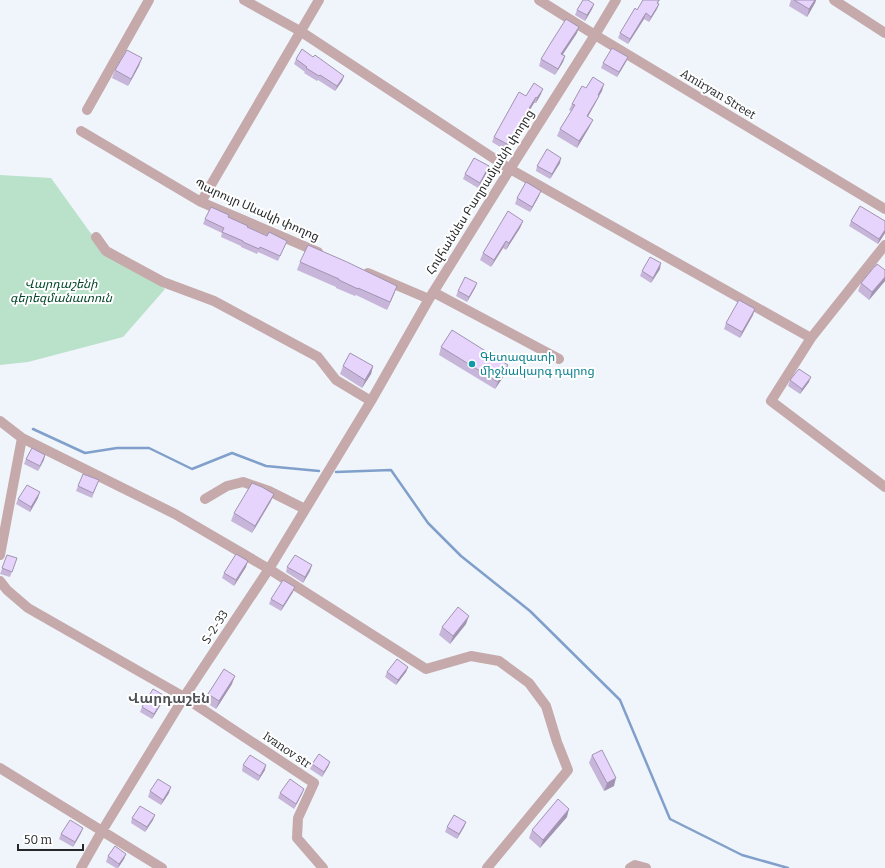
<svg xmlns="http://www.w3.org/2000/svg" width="885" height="868" font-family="Bitter,'Noto Sans Armenian',serif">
<rect width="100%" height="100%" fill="#eff5fa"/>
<path fill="#bae1c9" d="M0,175l51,3 46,64 68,47 -42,48 -95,25 -28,3z"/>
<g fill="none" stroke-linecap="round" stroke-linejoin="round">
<path stroke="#80a0cb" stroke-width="2.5" d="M33,429l52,24 32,-5h32l43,21 40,-16 34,13 53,5
M336,472l55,-2 37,53 33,33 69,55 90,89 50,119 72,36 46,13"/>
<path stroke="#c5a9ab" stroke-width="10" d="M244,0l56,31 210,138 301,169
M539,0l56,35 290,174
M834,0l51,33
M87,110l62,-110
M81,131l120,71 117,50
M201,202l118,-202
M96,237l10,14 57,31 51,19 104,56 18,23 35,21
M885,245l-74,93 -40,63 114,86
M368,273l61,26
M433,292l126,67
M0,421l22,17 153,76 94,55 157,100 45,-13 28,5 30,22 17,23 11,36 11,28 -81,98
M205,499l22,-13 16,-4 26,9 36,18
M0,555l22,-117
M0,581l7,9 21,18 156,89 130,86 -16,35 -1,20 26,30
M0,768l162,100
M81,868l21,-37 82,-134 85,-128 102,-168 58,-102 81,-130 85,-134 21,-35
M630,868l5,-3 11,3"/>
</g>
<path fill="#c7b6da" d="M643,0h17l-2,3 1,1 -2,5 -8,13 -5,-3 -16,25 -10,-6 2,-5 17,-23z
M791,0h25l-1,3 -8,14 -18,-11z
M594,4l-2,5 -7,12 -10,-6 2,-5z
M577,33l-14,21 2,2 -2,6 -8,13 -16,-9 2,-7z
M628,57l-2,5 -9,15 -16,-9 2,-5z
M296,59l48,17 -2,5 -7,10 -17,-11 -1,1 -13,-8 1,-1 -11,-8z
M139,66l-11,20 -16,-8 3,-8z
M586,88l16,3 -14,26 2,9 -13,22 -20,-12 3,-7 11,-18 -2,-1 3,-6z
M541,94l-5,9h-2l-29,47 -13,-8 2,-5 32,-41z
M560,163l-10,16 -14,-8 1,-5z
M487,172l-9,16 -15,-9 2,-5z
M539,196l-9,16 -15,-8 2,-6z
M228,217l19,10 20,9 20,5 -9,20 -20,-9 -1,2 -16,-7v-1l-20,-9 1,-4 -19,-9 2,-5z
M523,221l-3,7 -14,22 -3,-2 -12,19 -11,-7 3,-7z
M851,221l34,12 -7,11 -29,-18z
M300,262l97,24 -3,8 -7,16 -31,-15 -1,1 -19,-8v-1l-39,-17z
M660,269l-9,14 -11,-7 2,-5z
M885,270v11l-16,19 -11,-9 3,-8z
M477,283l-2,5 -8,14 -11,-6 2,-5z
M753,315l-13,23 -16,-9 2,-6z
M441,347l65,26 -11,16 -56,-34z
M343,366h30l-2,8 -9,14 -22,-14z
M790,380l19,2 -9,12 -12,-8z
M45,455l-7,16 -14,-7 2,-5z
M99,480l-7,18 -16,-7 2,-5z
M38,498l-8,14 -14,-8 2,-5z
M271,501l-19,32 -21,-12 3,-8z
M7,555l10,3 -7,19 -10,-3z
M246,567l-12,19 -12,-8 2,-5z
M287,567l23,4 -7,12 -17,-11z
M293,592l-12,19 -12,-7 2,-5z
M466,624l-16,20 -11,-9 3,-8z
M408,667l-2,5 -10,13 -11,-8 2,-5z
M232,684l-16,25 -11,-7 3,-8z
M163,701l-11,18 -12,-7 2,-5z
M592,755l22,31 -10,5 -15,-28z
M330,762l-2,5 -6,10 -12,-8 2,-5z
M243,765l22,5 -7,11 -16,-10z
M150,791l19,2 -8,12 -13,-8z
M280,793l22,1 -8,15 -16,-11z
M567,817l-27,31 -11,-10 3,-8z
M132,818l21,2 -8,12 -14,-9z
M466,822l-2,5 -7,12 -12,-7 2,-5z
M81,833l-8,14 -14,-8 2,-5z
M126,854l-2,5 -6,9h-2l-10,-6 2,-6z"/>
<path fill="#a294b1" d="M815,0h1l-1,3 -8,14 2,-8z
M594,4l-2,5 -7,12 2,-6z
M659,4l-2,5 -8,13 2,-5z
M646,13l-2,6 -16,25 2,-5z
M579,27l-2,6 -18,27 2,-6z
M565,56l-2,6 -8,13 3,-6z
M628,57l-2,5 -9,15 2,-5z
M142,58l-3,8 -11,20 3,-7z
M344,76l-2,5 -7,10 2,-5z
M604,84l-2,7 -4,6 -2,5 -12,21 3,-7 11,-21z
M543,89l-2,5 -5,9 1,-5z
M536,97l-2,6 -29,47 2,-6z
M593,120l-3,6 -13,22 2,-7z
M561,158l-1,5 -10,16 2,-5z
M489,166l-2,6 -9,16 2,-5z
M541,191l-2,5 -9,16 2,-5z
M523,221l-3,7 -14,22 3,-7z
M885,230v3l-7,11 1,-5z
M506,241l-3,7 -12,19 3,-7z
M661,263l-1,6 -9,14 2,-5z
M885,277v4l-16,19 3,-8z
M477,283l-2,5 -8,14 2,-5z
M397,286l-3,8 -7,16 3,-8z
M755,309l-2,6 -13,23 2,-6z
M508,365l-2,8 -11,16 3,-7z
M373,366l-2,8 -9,14 3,-8z
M811,377l-2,5 -9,12 2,-5z
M45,455l-1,5 -6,11 2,-5z
M40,492l-2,6 -8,14 1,-5z
M274,494l-3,7 -19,32 3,-7z
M248,561l-2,6 -12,19 2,-6z
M312,565l-2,6 -7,12 2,-6z
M295,587l-2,5 -12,19 2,-5z
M469,616l-3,8 -16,20 3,-8z
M408,667l-2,5 -10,13 2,-5z
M235,676l-3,8 -16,25 3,-8z
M165,696l-2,5 -11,18 2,-5z
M330,762l-2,5 -6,10 2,-5z
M266,765l-1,5 -7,11 2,-5z
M616,778l-2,8 -10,5 3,-8z
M171,787l-2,6 -8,12 2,-5z
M304,789l-2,5 -8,15 2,-5z
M569,809l-2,8 -27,31 3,-8z
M155,815l-2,5 -8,12 2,-5z
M466,822l-2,5 -7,12 2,-5z
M83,828l-2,5 -8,14 2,-5z
M126,854l-2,5 -6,9 1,-4z"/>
<path fill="#e7d4fd" stroke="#a294b1" d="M583,0h5l6,4 -7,11 -10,-5z
M643,0h16l-2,3 2,1 -8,13 -5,-4 -16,26 -10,-6 15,-25 2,2z
M794,0h21l-6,9z
M566,19l13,8 -18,27 4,2 -7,13 -17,-10 11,-18z
M612,48l16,9 -9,15 -16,-9z
M302,49l11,8 2,-2 29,21 -7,10 -17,-11 -1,1 -13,-8 1,-1 -11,-8z
M127,50l15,8 -11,21 -16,-9z
M593,77l11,7 -6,11 1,1 -12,20 6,4 -14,21 -19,-12 15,-24 -3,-1 10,-18 4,2z
M534,83l9,6 -6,9 -1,-1 -29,47 -13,-7 25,-45 7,4z
M547,149l14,9 -9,16 -15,-8z
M474,158l15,8 -9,17 -15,-9z
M526,182l15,9 -9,16 -15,-9z
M860,206l25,15v9l-6,9 -28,-18z
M211,207l18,8 -1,2 20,9 -1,1 20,9 2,-4 18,9 -7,15 -20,-9 -1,2 -16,-7v-1l-21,-9 2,-4 -19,-9z
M508,211l15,10 -14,22 -3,-2 -12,19 -11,-7z
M308,245l39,17 50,24 -7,16 -32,-14v1l-19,-9v-1l-39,-17z
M650,257l11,6 -8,15 -11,-7z
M877,264l8,6v7l-13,15 -11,-9 14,-17h1z
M465,277l12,6 -8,14 -11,-6z
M739,300l16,9 -13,23 -16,-9z
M452,330l56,35 -10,17 -57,-35z
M350,353l23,13 -8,14 -22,-14z
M799,369l12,8 -9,12 -12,-9z
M32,448l13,7 -5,11 -14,-7z
M83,474l16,6 -6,13 -15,-7z
M252,483l10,4 12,7 -19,32 -21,-13z
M27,485l13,7 -9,15 -13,-8z
M236,554l12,7 -12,19 -12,-7z
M7,555l10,3 -5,14 -10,-4z
M295,555l17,10 -7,12 -18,-10z
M283,580l12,7 -12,19 -12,-7z
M458,607l11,9 -16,20 -11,-9z
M397,659l11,8 -10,13 -11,-8z
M224,669l11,7 -16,25 -11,-7z
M153,689l12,7 -11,18 -12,-7z
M602,750l14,28 -9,5 -15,-28z
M319,754l11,8 -6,10 -12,-8z
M250,755l16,10 -6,11 -17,-11z
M158,779l13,8 -8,13 -13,-9z
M290,779l14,10 -8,15 -16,-11z
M558,799l11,10 -26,31 -11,-10z
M140,806l15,9 -8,12 -15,-9z
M454,815l12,7 -7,12 -12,-7z
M70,820l13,8 -8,14 -14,-8z
M115,846l11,8 -7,10 -11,-8z"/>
<circle fill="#0f9aa8" stroke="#fff" stroke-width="1.5" cx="472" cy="364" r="4"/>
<g text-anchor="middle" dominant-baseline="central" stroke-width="4" stroke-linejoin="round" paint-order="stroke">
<g font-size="12" fill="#252729" stroke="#fff">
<text transform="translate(718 94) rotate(31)">Amiryan Street</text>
<text transform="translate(480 192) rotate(-58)">Հովհաննես Բաղրամյանի փողոց</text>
<text transform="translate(257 210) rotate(24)">Պարույր Սևակի փողոց</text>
<text transform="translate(215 627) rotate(-57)">Տ-2-33</text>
<text transform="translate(287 750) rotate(34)">Ivanov str</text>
</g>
<g font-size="12" font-style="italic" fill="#004628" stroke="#fff">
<text x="61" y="284">Վարդաշենի<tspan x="61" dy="14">գերեզմանատուն</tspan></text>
</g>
<g font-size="12" fill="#0d838f" stroke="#fff" text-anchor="start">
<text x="480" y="357">Գետազատի<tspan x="480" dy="14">միջնակարգ դպրոց</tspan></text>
</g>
<g font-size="14" font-weight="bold" fill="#4e5257" stroke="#fff">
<text x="169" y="698">Վարդաշեն</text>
</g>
</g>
<path d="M18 844v6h65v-6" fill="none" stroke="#252729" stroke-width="2"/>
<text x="24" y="844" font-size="12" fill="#252729" stroke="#ffffff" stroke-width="3" paint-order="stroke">50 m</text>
</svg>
